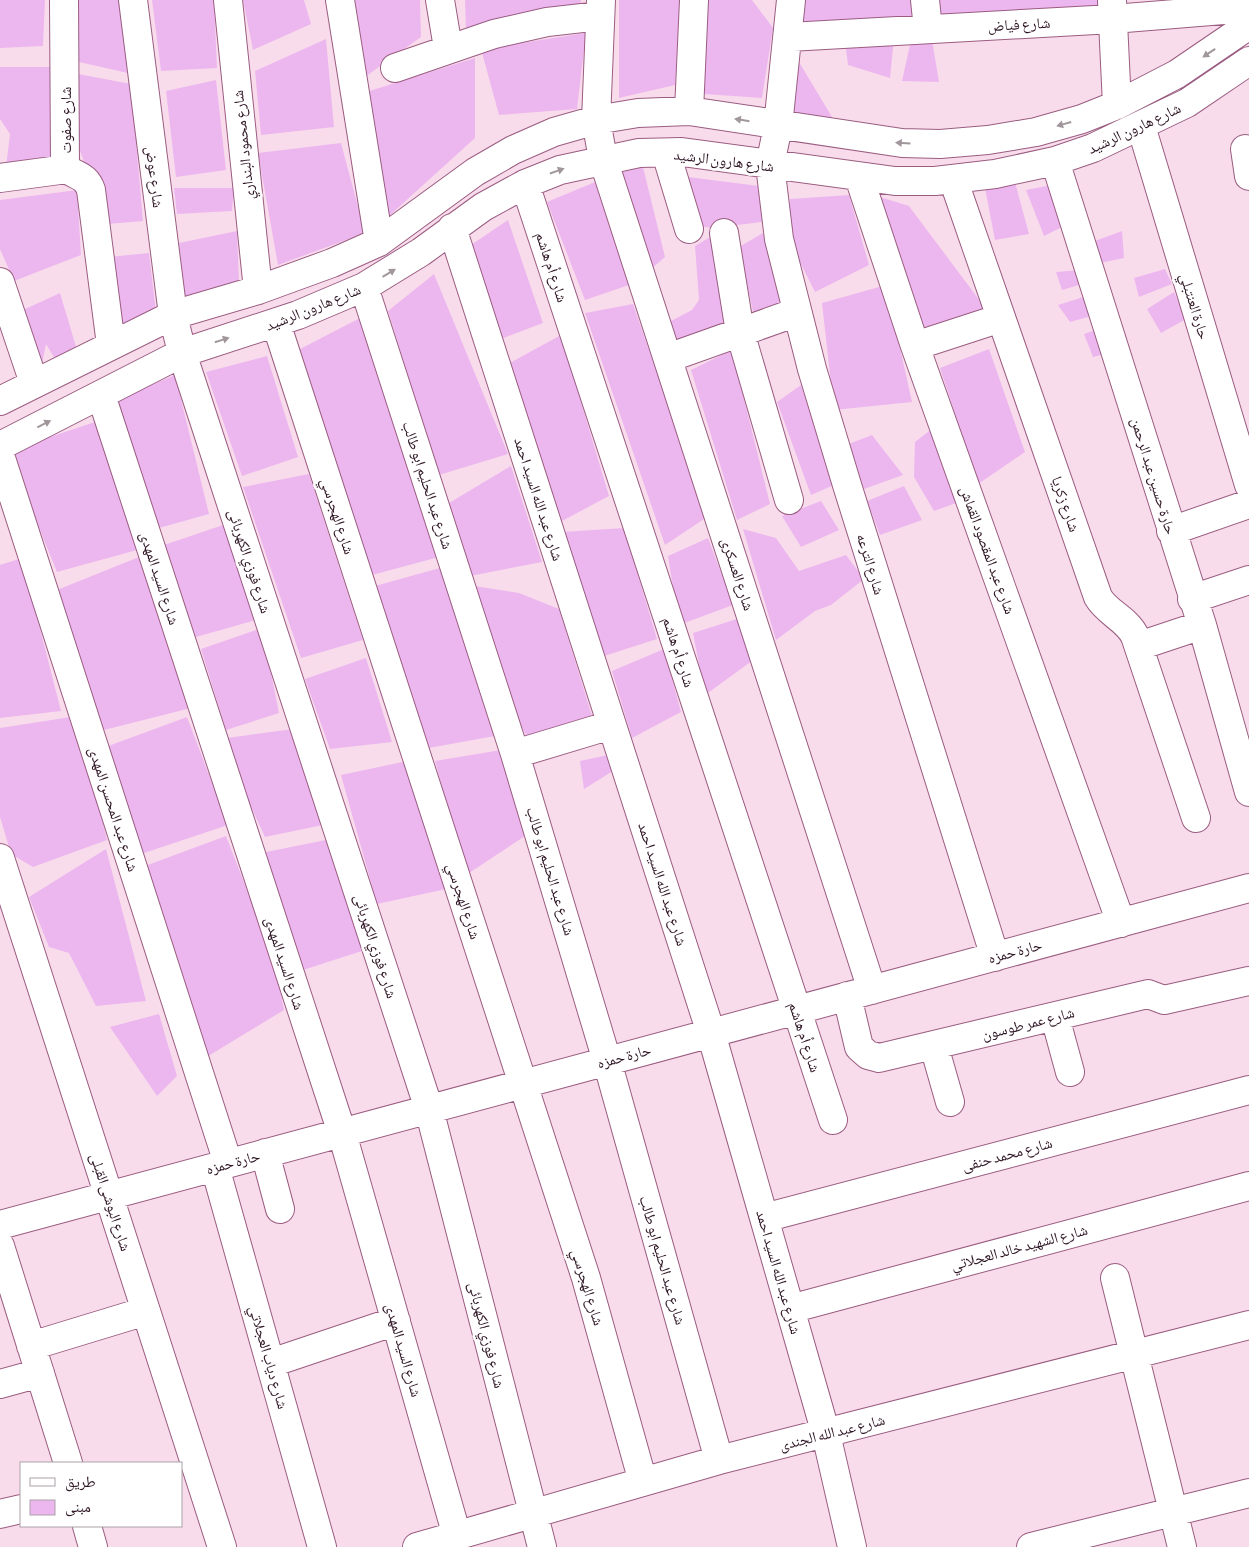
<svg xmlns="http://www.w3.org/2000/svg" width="1249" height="1547" font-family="'Asap Condensed','Noto Naskh Arabic',sans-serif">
<rect width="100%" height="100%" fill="#f9dcec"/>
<path fill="#ecb7ef" d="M0,0h45l-2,46 -43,2z
M77,0h46l9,74 -53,-12z
M152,0h62l3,68 -56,3z
M243,0h61l7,24 -58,26z
M351,0h69l1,37 -59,42z
M465,0h116l-1,5 -114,26z
M619,0h61l-5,85 -56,13z
M708,0h44l21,28 -11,70 -58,-4z
M800,0h122l5,21 -127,6z
M928,0h170l-4,20 -166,9z
M586,33l-9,76 -78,6 -18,-66z
M894,38l-4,40 -42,-13 -3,-24z
M326,39l8,88 -73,8 -6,-64z
M932,40l7,42 -37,-1 8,-36z
M475,58v80l-86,78 -26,-123z
M799,62l36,60 -47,-10z
M0,67h55l1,91 -50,9 4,-33 -10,-15z
M73,73l58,11 12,137 -35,3 -28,-73z
M216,80l10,90 -50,7 -10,-86z
M341,143l24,90 -87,32 -20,-112z
M643,167l22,90 -15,13 -31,-97z
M688,177l71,9 3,36 -50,6 -12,-2z
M595,182l34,103 -44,15 -38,-98z
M1015,182l14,52 -34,6 -10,-52z
M1057,184l11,40 -24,12 -18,-46z
M174,188h60l-2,23 -55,3z
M77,190l4,65 -67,26 -14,-32v-49z
M849,195l20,70 -54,27 -18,-36 -9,-22 2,-35z
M880,197l29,9 80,107 -66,20z
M508,220l35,103 -42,16 -30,-94z
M237,231l2,51 -54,17 -6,-56z
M1122,231l2,27 -29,6 -8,-20z
M763,233l20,76 -29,7 -15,-69z
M712,236l16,91 -51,18 -8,-23 23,-12 7,-10 -4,-54z
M149,253l7,59 -33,15 -14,-70z
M1165,269l7,15 -33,13 -5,-19z
M1081,270l5,13 -24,7 -6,-18z
M434,274l74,180 -69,21 -51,-164z
M886,285l26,117 -78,8 -12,-107z
M1174,292l12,27 -25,14 -14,-24z
M60,293l17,57 -22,9 -9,-15 -5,25 -18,-59z
M1093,294l2,21 -25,7 -12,-17z
M633,304l74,213 -42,28 -80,-232z
M360,318l79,239 -67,18 -72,-226z
M1119,322l7,27 -33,8 -9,-23z
M561,335l48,161 -47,25 -65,-151z
M989,349l36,103 -47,32 -38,-116z
M732,350l38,154 -33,16 -46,-150z
M267,356l31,101 -56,19 -36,-104z
M175,375l34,139 -50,14 -47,-126z
M801,385l33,100 -23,10 -34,-93z
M95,422l42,128 -80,22 -49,-121z
M933,428l26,74 -25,9 -20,-34 1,-35z
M872,435l31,40 -39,14 -18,-44z
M511,466l31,96 -72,14 -26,-70z
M309,474l54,166 -62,18 -58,-171z
M904,486l18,34 -42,15 -13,-34z
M821,501l18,29 -38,17 -19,-31z
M223,525l33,95 -60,17 -35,-91z
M624,528l33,111 -56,18 -39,-125z
M743,529l33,9 23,33 47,-16 18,24 -33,26 -16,6 -39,29z
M708,538l25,67 -54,20 -11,-69z
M139,557l52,151 -87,22 -52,-138z
M22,558l39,153 -61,7v-153z
M447,566l48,170 -66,12 -61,-160z
M468,585l51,8 40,16 33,107 -64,23 -15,-29z
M737,619l19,39 -51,37 -12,-62z
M262,628l17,85 -53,17 -25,-81z
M664,649l17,63 -49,26 -20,-67z
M366,658l26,84 -62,7 -25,-70z
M77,716l30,124 -74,27 -22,-13 -11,-37v-89z
M187,717l41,108 -87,29 -38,-106z
M293,729l30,96 -58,12 -45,-98z
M501,750l24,86 -59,39 -31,-114z
M608,755l8,14 -32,20 -4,-28z
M407,761l39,128 -69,15 -36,-129z
M226,836l48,123 10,51 -79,48 -60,-192z
M326,840l39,110 -62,20 -42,-117z
M106,849l40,152 -50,5 -27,-53 -20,-6 -20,-50z
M159,1014l18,62 -20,20 -47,-69z"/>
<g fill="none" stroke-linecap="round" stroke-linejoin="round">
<g stroke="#9a5c80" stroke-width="30">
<path id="street" d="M64,0l1,165c6,12 20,7 26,25l20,155
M133,0l40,315 9,38 247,756 113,438
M228,0l30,290
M340,0l39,242
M440,0l8,48
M601,0l-5,120 7,39 269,831
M791,0l-13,126 -8,39 9,74 33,130 35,116 148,472
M925,0l3,29
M1112,1l5,104
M789,37l324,-18 136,-11
M395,68l99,-34 53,-12 53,-6
M689,111l5,-111
M1141,126l108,359
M1245,149l4,27
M666,153l23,76
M1055,161l147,464 47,167
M859,177l56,169 206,577
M0,178l67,-9
M953,179l145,418c9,16 29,22 37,39l61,182
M525,184l308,936
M452,228l259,805 115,401 26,113
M724,233l16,99 49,168
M0,282l34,101
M364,287l151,467 92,307 112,399
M276,323l310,955 57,204
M915,346l86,-28
M668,358l129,-46
M101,395l241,738 115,403
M0,401l173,-86 85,-25 74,-27 47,-21 96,-70 38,-22 41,-18 42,-12 42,-7 51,-2 213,32 38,1 48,-4 48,-8 46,-13 35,-14 60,-31 72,-49
M0,446l182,-93 116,-38 66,-28 57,-35 62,-45 42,-23 35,-14 79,-17 43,-1 213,29h40l60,-7 60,-13 38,-13 94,-45 62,-42
M0,455l228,708
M1171,531l78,-27
M1192,599l57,-19
M1139,646l63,-21
M515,754l96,-29
M0,858l222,689
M847,996l12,51 9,8 11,3 269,-64 16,6 85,-19
M1055,1017l15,55
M934,1046l16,56
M265,1153l15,56
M215,1167l107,380
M764,1218l485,-128
M0,1225l1249,-337
M0,1246l68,217
M1115,1278l67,269
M790,1309l459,-123
M31,1346l115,-35
M271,1363l125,-42
M0,1384l40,-11
M0,1514l21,-5
M87,1526l6,21
M417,1547l302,-87 530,-135
M1031,1547l218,-54"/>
</g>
<use href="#street" stroke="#fff" stroke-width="28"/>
</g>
<defs><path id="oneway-solid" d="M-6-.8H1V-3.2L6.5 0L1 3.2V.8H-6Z" transform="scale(1.25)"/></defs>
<g fill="#a1969c">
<use href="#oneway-solid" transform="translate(1209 53) rotate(146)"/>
<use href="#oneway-solid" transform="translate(742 120) rotate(-171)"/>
<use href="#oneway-solid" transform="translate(1064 124) rotate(164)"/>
<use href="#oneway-solid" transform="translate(903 143) rotate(-176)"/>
<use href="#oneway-solid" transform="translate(557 171) rotate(-19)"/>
<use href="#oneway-solid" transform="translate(389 273) rotate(-31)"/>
<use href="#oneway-solid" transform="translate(222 340) rotate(-18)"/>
<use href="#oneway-solid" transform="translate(44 424) rotate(-27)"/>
</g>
<g text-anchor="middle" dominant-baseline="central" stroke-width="5" stroke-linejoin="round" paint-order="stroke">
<g font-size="15" fill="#2e1524" stroke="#fff">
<text transform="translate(1019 24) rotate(-3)">شارع فياض</text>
<text transform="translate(65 120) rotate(-90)">شارع صفوت</text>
<text transform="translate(1134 128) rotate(-25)">شارع هارون الرشيد</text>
<text transform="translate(243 145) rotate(-96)">شارع محمود البنداري</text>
<text transform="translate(724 160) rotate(7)">شارع هارون الرشيد</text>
<text transform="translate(155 177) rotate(83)">شارع عوض</text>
<text transform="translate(552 267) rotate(72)">شارع أم هاشم</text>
<text transform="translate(1195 306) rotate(73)">حارة العنتبلي</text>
<text transform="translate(313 307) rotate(-22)">شارع هارون الرشيد</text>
<text transform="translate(1154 476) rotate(73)">حارة حسين عبد الرحمن</text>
<text transform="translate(428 485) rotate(72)">شارع عبد الحليم ابو طالب</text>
<text transform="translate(539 499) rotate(72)">شارع عبد الله السيد احمد</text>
<text transform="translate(1066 504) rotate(71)">شارع زكريا</text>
<text transform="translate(338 516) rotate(72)">شارع الهجرسي</text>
<text transform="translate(988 550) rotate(70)">شارع عبد المقصود القماش</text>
<text transform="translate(250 561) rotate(72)">شارع فوزي الكهربائى</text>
<text transform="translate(871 564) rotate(73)">شارع الترعه</text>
<text transform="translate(738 574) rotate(72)">شارع العسكرى</text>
<text transform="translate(160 578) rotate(72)">شارع السيد المهدى</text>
<text transform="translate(679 652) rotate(72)">شارع أم هاشم</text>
<text transform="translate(114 809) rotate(72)">شارع عبد المحسن المهدى</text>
<text transform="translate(551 871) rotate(73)">شارع عبد الحليم ابو طالب</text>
<text transform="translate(663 884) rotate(72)">شارع عبد الله السيد احمد</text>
<text transform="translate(464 901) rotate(72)">شارع الهجرسي</text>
<text transform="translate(376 946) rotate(72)">شارع فوزي الكهربائى</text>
<text transform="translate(1015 951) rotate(-15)">حارة حمزه</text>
<text transform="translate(285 963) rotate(72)">شارع السيد المهدى</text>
<text transform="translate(1028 1023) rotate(-14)">شارع عمر طوسون</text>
<text transform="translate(805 1037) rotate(72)">شارع أم هاشم</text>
<text transform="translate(624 1056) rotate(-15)">حارة حمزه</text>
<text transform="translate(1007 1154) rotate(-15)">شارع محمد حنفى</text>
<text transform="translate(233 1162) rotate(-15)">حارة حمزه</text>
<text transform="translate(111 1202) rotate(72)">شارع البوشى القبلى</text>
<text transform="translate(1019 1247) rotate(-15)">شارع الشهيد خالد العجلاتي</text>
<text transform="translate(663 1260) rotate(74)">شارع عبد الحليم ابو طالب</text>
<text transform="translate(779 1272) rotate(74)">شارع عبد الله السيد احمد</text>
<text transform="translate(588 1287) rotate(73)">شارع الهجرسي</text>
<text transform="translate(487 1335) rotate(76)">شارع فوزي الكهربائى</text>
<text transform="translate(404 1350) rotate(74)">شارع السيد المهدى</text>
<text transform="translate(269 1357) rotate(74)">شارع دياب العجلاتي</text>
<text transform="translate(832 1432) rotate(-14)">شارع عبد الله الجندى</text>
</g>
</g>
<rect x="20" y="1462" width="162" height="65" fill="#ffffff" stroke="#aba1a7"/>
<rect x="30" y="1478" width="25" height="8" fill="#ffffff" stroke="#aba1a7"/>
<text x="65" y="1487" font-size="15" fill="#2e1524">طريق</text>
<rect x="30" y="1500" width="25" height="15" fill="#ecb7ef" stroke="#aba1a7"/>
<text x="65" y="1512" font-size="15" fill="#2e1524">مبنى</text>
</svg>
